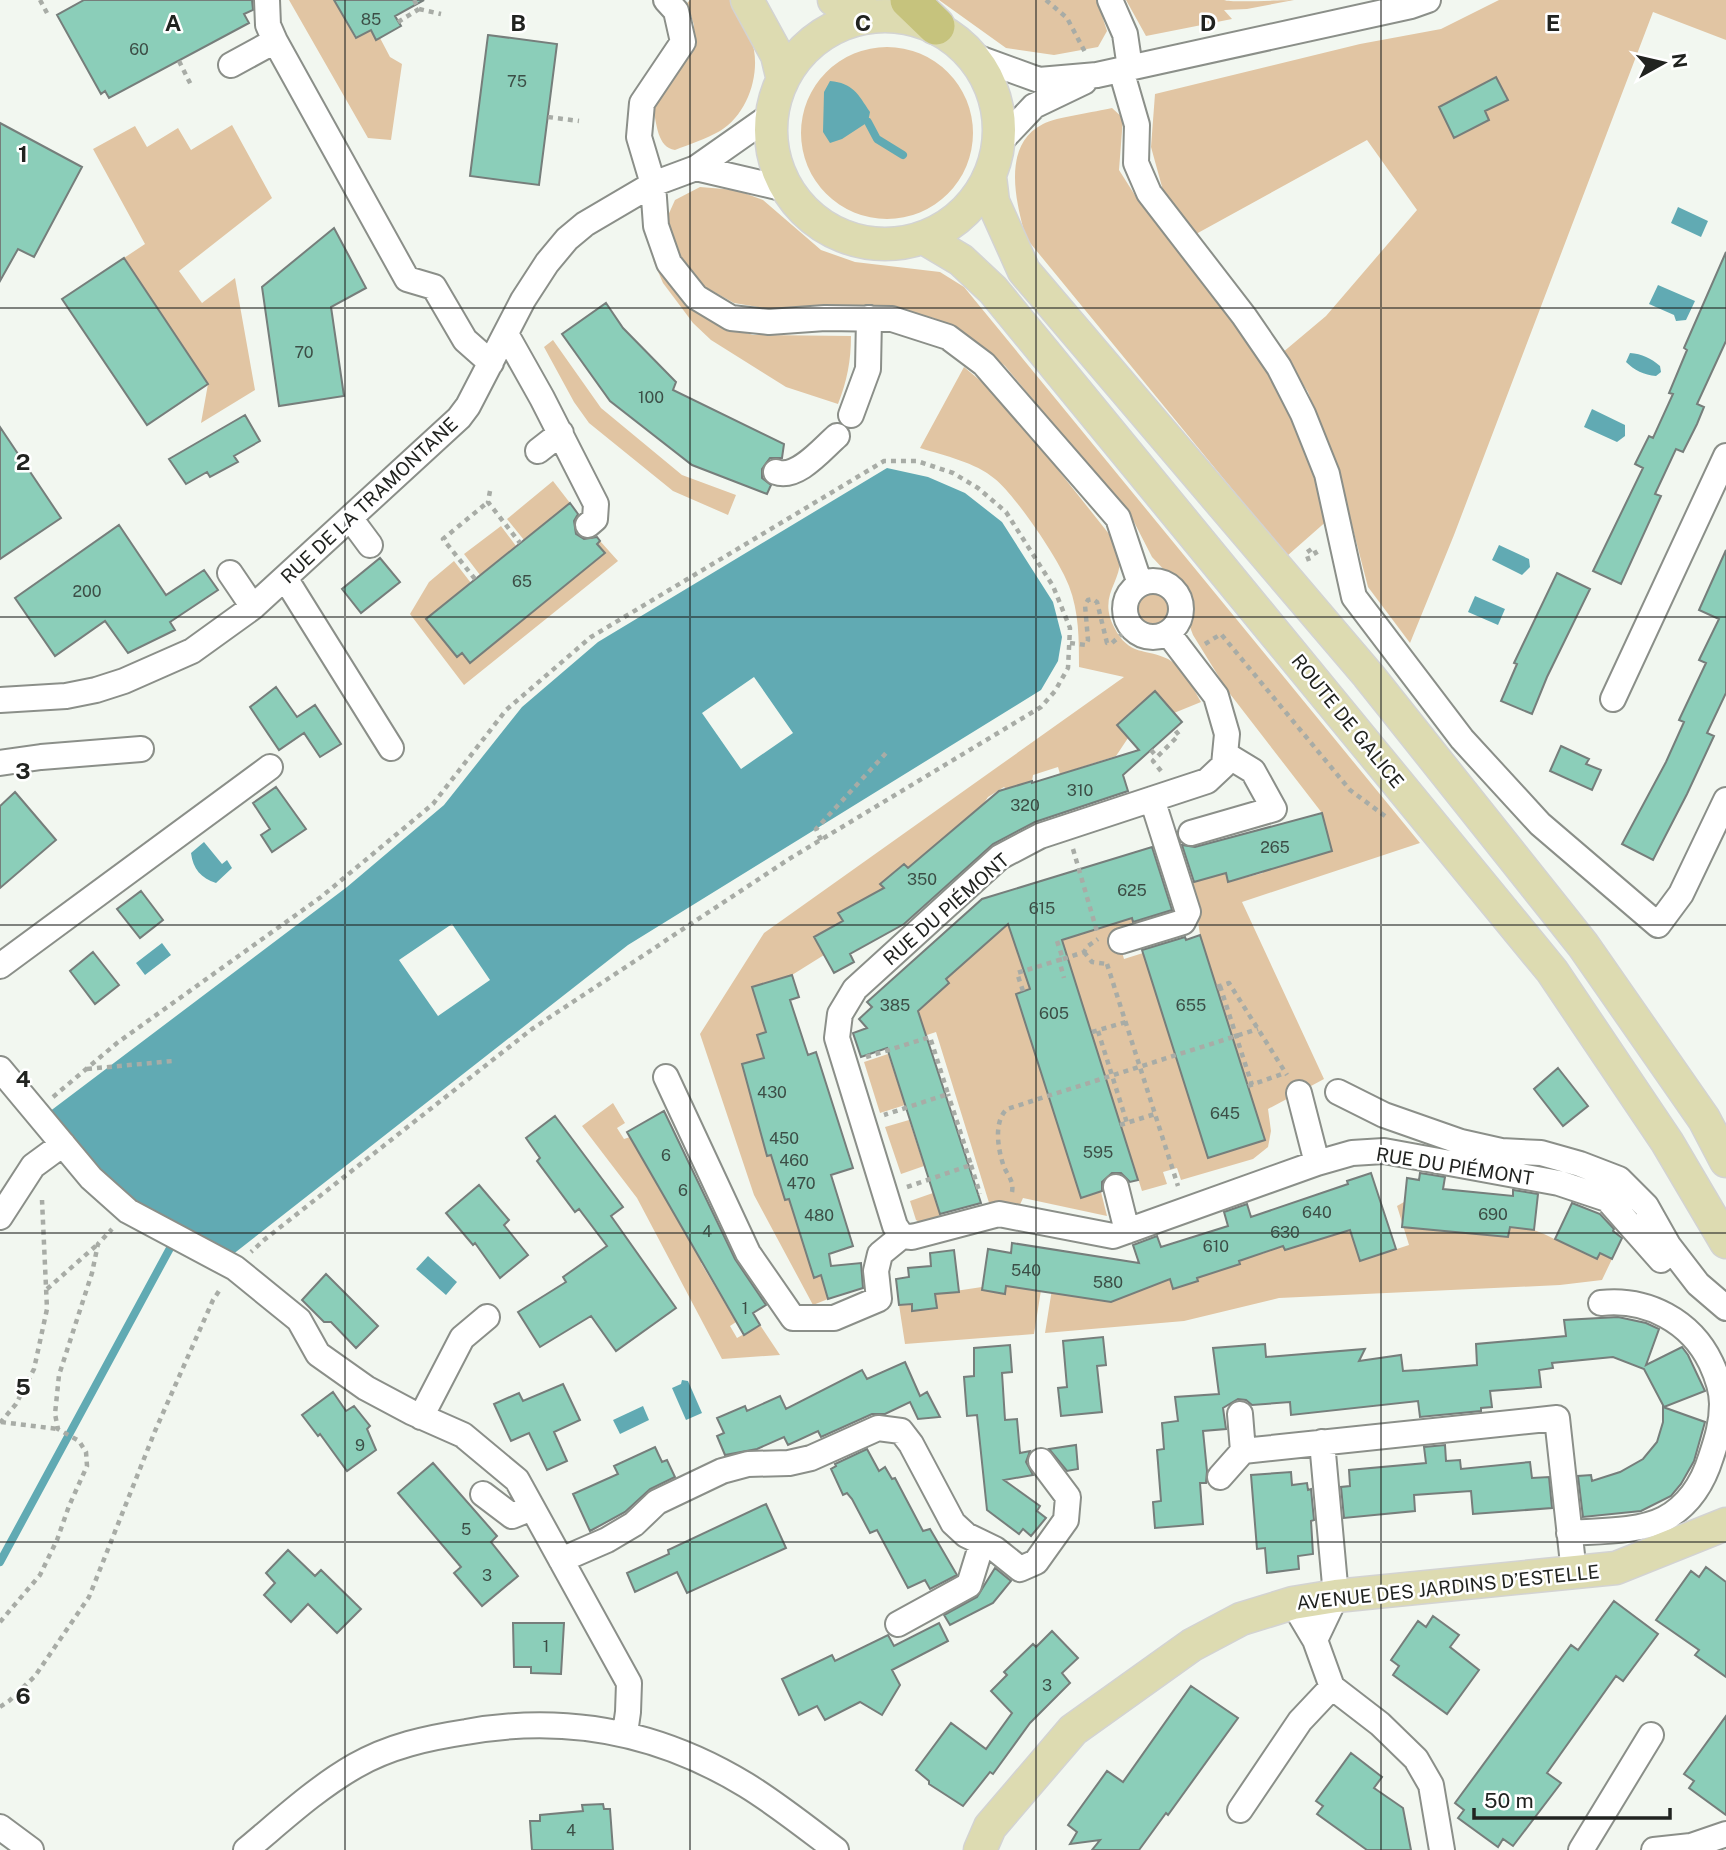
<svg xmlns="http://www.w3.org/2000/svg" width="1726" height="1850" font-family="'Public Sans',sans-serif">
<rect width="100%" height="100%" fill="#f2f7f0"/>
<path fill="#e1c5a3" d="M289,0h45l21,38 16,-8 5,10 4,-2 10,19 12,7 -11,76 -23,-2z
M690,0h42c9,16 18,32 22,50 5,29 -8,65 -34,81 -14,8 -30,13 -45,19 -18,-3 -18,-26 -22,-42l39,-59 2,-24 -7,-22z
M939,0h158l10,31 -9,16 -44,8 -48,-7z
M1126,0h98c7,3 57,0 70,0l-47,9 -23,1 8,9 -86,17z
M1499,0h227v40l-73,-28 -199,523 -44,108 -42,-56 -29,-112 -31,-83 -26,-39 44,-37 91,-106 -50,-70 -171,94 -32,-40 -13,-47 4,-53 205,-50 81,-15z
M801 133a86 86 0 1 1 172 0a86 86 0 1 1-172 0Z
M1112,108l11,10 -4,52 19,30 126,159 46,94 19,66 -42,37 -261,-318c-10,-35 -25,-93 17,-114 13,-7 53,-12 69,-16z
M232,125l40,73 -93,73 23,32 33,-25 20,112 -54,33 7,-39 -84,-126 21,-14 -52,-95 42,-23 12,21 31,-19 13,22z
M700,187l36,3 27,10 58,50 34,12 85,10 24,15 456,556 -178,59 82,177 -56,30 3,22 -3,16 -15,12 -72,21 -4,-12 -14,4 4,12 -25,7 -69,-216 -57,19 65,204 20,-6 6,24 -84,-18 -5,11 -28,-3 -54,-174 -51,17 -8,-24 18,7 54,-49 -4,-4 63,-56 10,30 147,-46 5,15 -52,16 6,21 19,-6 65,204 57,-17 -65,-205 -5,-34 -5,-18 36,-10 2,9 35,-9 -1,-4 70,-19 -10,-37 -95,-123 -34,-55 -6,-16v-17l-4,-18 -15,-10 -16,-17 -19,-37 -128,-154 -34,-27 -37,-21 -52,-9 -107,1 -41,-7 -29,-16 -24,-27 -15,-40 9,-20z
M653,260l17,23 53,43 30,9 98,1c0,25 -4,45 -13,68l-52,-17 -75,-47 -18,-17 -30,-40z
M553,340l48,68 81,67 54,20 -8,20 -55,-24 -84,-68 -15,-21 -30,-55z
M964,367l37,31 112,141c3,6 7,13 7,20 1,24 -22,37 -6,68 15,30 32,21 54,32 15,8 25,29 33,43l-27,11 -19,-22 -38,34 11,13 -12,18 -56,18 -2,-7 -25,8 -1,6 -26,8 -2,-2 -16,10 -6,9 -74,63 -4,-5 -20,24 -45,25 4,8 -29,16 10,18 -32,20 -39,12 15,45 -4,26 -22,6 25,91h4l14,45 15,-4 -7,14 21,67 7,-2 7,24 -15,6 -59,-110 -54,-161 64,-101 360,-256 -45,-10c0,-28 0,-55 -10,-81 -9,-25 -53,-90 -74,-107 -20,-17 -50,-23 -75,-31z
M553,481l17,22 -46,37 -17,-21z
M501,526l15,20 -36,29 -16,-21z
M600,541l18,20 -154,124 -54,-71 19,-32 25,-21 17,22 -45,36 30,37 6,-3 8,9 134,-108 -7,-10z
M1137 609a16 16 0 1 1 32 0a16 16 0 1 1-32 0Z
M888,1054l17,51 -25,8 -16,-51z
M613,1103l12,20 -8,5 7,11 6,-2 82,119 -11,7 35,59 -6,4 7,12 23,-13 20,30 -58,4 -85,-161 -55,-72z
M909,1120l15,46 -23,8 -16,-47z
M933,1193l8,24 -20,6 -5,-3 -6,-19z
M1404,1202l13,2 22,27 23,2 1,-9 21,11 24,2 2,-10 24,3 10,4 52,25 4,-6 12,6 -10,21 -42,5 -281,13 -95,23 -139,12 7,-44 142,-20 25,2 21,-7 -4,-11 26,1 21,-9 2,5 47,-14 16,-14 12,39 49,-16 -12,-39z
M1042,1284l-8,50 -129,10 -6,-39 13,-2v7l23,-16 47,-7v3l22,4 2,-8z"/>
<path fill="#61aab3" d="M830,81c23,2 28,13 40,31l-2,10 -26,17 -12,4 -7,-11 1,-40z
M1678,207l30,14 -7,16 -30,-14z
M1658,285l37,16 -9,19 -10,1 -2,-6 -25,-11z
M1630,353c12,1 21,5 30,13l1,6 -5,4c-12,-1 -22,-6 -30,-14z
M1592,409l33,16v11l-8,6 -33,-15z
M887,468l41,9 37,16 37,29 51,80 9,35 -4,24 -17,29 -413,255 -396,310 -104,-54 -79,-89 298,-225 97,-82 78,-98 76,-65z
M1499,545l30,14 1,8 -8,8 -30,-15z
M1475,596l30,13 -7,16 -30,-13z
M204,842l18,22 5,-4 5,8 -16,15c-15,-5 -23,-14 -25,-30z
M162,943l9,12 -26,20 -9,-12z
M428,1256l29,26 -11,13 -30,-26z
M682,1380l6,1 14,32 -16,7 -14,-32 9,-4z
M643,1406l6,14 -29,14 -7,-14z"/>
<path fill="#f2f7f0" d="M754,677l39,56 -52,36 -39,-56z
M452,924l38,56 -52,36 -39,-56z"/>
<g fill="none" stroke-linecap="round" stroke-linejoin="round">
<path stroke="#61aab3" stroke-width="8" d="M868,122l9,17 26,16
M0,1562l175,-323"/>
</g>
<path fill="#8bceb9" stroke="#767e7b" stroke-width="2" d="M84,0h168l1,10 -9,4 5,9 -140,75 -4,-7 -4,3 -44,-79z
M334,0h90l-29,16 6,10 -25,14 -5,-10 -15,8z
M488,35l69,9 -18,141 -69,-9z
M1496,77l12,23 -23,11 4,9 -35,18 -15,-31z
M0,123l82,44 -48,90 -16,-8 -18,32z
M334,228l32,60 -35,19 13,89 -65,10 -17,-119z
M1726,252v89l-29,63 7,3 -7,17 -14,28 -7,-3 -21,45 6,2 -40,88 -28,-13 50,-103 -8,-4 14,-28 4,2 20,-44 -4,-1 18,-43 -3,-2z
M124,258l84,126 -61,41 -85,-126z
M606,303l17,25 53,54 -3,8 111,54 -2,14h-12l-8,11v9l9,7 -4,9 -75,-29 -82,-64 -48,-67z
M245,415l15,26 -26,15 4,6 -28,15 -3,-5 -21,12 -17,-25z
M0,427l61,91 -61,41z
M570,503l8,11 -4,7 2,13 8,5 13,-2 3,4 -3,3 8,9 -135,110 -8,-10 -5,4 -31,-38z
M119,525l47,70 38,-25 14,20 -48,32 5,8 -47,23 -23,-32 -50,35 -40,-58z
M1726,550v143l-19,40 7,3 -27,58 -34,66 -31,-16 44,-82 18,-40 -5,-2 27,-57 -7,-3 20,-41 -20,-9z
M380,558l20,24 -39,31 -19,-24z
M1557,573l33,16 -43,88 -15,37 -31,-13 16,-37 -3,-1z
M276,687l21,30 18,-12 26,39 -21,13 -16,-24 -25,17 -29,-43z
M1155,691l27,31 -59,53 5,16 -93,31 -42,22 -89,80 -54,30 4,8 -20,11 -20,-36 29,-16 -5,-8 46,-25 -4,-4 24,-20 4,4 91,-77 33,-10v2l107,-33 -22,-25z
M1561,746l28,13 -3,5 15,6 -9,20 -42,-19z
M276,787l30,42 -34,23 -11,-17 9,-6 -17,-26z
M15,792l41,48 -56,48v-82z
M1322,813l10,38 -104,31 -2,-9 -32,9 -12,-37 13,2z
M1152,847l20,63 -39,12 -1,-4 -70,22 76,240 -8,2 -9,-9h-9l-10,9v9l-21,7 -65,-204 14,-5 -22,-65 -62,55 3,4 -31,28 63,192 -41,11 -53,-166 -26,9 -8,-24 14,-5 -8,-9 13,-12 -5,-5 115,-103z
M141,891l22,29 -23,18 -23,-29z
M1200,935l65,205 -57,18 -66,-208 43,-13 1,3z
M93,952l26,33 -24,19 -25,-33z
M792,975l7,22 -9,3 18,55 8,-3 37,116 -22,7 22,71 -24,8 2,12 30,-3 2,25 -35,11 -7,-24 -7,3 -25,-79 -4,1 -14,-45 -4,1 -25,-92 22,-6 -7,-23 9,-3 -14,-45z
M1558,1068l30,38 -25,20 -29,-37z
M664,1111l71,148 31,46 -13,8 7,12 -16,10 -117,-203z
M555,1116l68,91 -12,9 65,92 -60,43 -25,-35 -51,31 -22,-35 48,-30 -3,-5 44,-31 -28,-37 -4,3 -38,-51 3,-3 -14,-20z
M1371,1173l25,76 -36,12 -10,-31 -65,20 -2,-4 -44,15 1,3 -43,14 1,3 -25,8 -3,-10 -59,23 -105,-16 -1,8 -23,-4 6,-41 23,4 1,-10 127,20 -6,-18 24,-9 4,11 67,-21 -4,-14 23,-8 4,13 97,-33 -1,-3z
M1420,1173l25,4 -2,12 70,7v-6l25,4 -4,36 -24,-3 -2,10 -106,-10 5,-49 12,2z
M479,1185l30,35 -5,5 24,30 -28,23 -25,-35 -2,2 -27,-32z
M1572,1203l28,11 14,15 -1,2 9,7 -10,21 -12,-6 -3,6 -42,-20z
M954,1250l5,42 -24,2 2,14 -25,3v-7l-13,1 -3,-26 13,-2 -1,-9 23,-2 -1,-13z
M326,1274l52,52 -22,22 -25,-26h-7l-22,-22z
M1618,1317l28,6 13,6 -13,36 36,-18 6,8 17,36 -41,16 -20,-38 -31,-12 -61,6 1,5 -14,2 2,17 -51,4 2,16 -11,1v3l-61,6 -2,-16 -127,14 -1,-13 -38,3 -6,-5 -8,-1 -15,9 3,21 -23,2 4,40 -1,12h-6l3,41 -48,4 -2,-26 8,-1 -4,-51 7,-1 -2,-26 16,-2 -3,-24 44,-3 -6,-46 52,-4 1,13 99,-8 -6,12 42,-6 2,16 16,-1 58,-5 -1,-21 90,-8 -2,-16z
M1103,1337l3,28 -9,1 5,46 -41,4 -3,-28 9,-1 -4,-46z
M1010,1345l2,27 -10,1 3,47 12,-1 3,34 10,-2 -4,11 7,13 -29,5 36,26 -3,5 9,7 -15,18 -8,-7 -4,5 -32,-24 -10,-95 -10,1 -3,-39 10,-1v-28z
M905,1362l15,34 7,-4 13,25 -22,2 -8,-17 -25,12h-13l-51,23 -3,-6 -30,14 -4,-8 -27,12 -32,6 -8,-19 7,-3 -7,-15 28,-12 2,5 33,-15 6,13 76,-39 5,9z
M563,1384l17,36 -26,12 13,29 -20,9 -18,-37 -18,8 -17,-37 25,-11 4,8z
M333,1392l13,19 8,-5 16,20 -3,3 9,21 -29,21 -27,-37 -2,2 -16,-21z
M1663,1407l42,15 -11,39 -13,23 -10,12 -30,15 -58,6 -5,-41 13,-1 1,6 28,-9 23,-13 14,-17 6,-20z
M1076,1445l2,24 -11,2 -18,-22z
M1445,1445l1,16 14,-1 1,9 69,-7 2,16 17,-1 3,31 -79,6 -2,-23 -57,4 1,16 -71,7 -3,-31 9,-1 -1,-16 77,-7 -2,-16z
M655,1447l7,15 5,-2 8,17 -25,12 -25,23 -35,19 -17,-37 45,-20 -4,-8z
M867,1449l12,22 6,-4 7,12 3,-1 28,53 7,-2 27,46 -27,14 -5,-9 -17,8 -31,-58 -7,3 -18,-34 -5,-6 -4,2 -12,-26 5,-3 -1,-2z
M433,1463l64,73 -6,6 27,34 -36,30 -28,-33 7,-6 -63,-74z
M1291,1472l1,13 15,-2 1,7 3,-1 3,31 -3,1 2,33 -15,2 1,13 -32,4 -2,-25 -8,1 -6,-74z
M766,1504l20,44 -99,45 -10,-21 -42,20 -8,-19 42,-19 -1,-4z
M288,1550l27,26 6,-6 40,39 -24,24 -29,-29 -17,18 -27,-27 11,-12 -9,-10z
M1706,1567l20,15v95l-31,-22 4,-5 -43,-30 35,-49 8,6z
M995,1568l16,13 -18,22 -43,22 -6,-10 33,-18z
M1614,1601l44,33 -35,47 -7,-5 -69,97 14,10 -48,63 -10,-7 -5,8 -40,-29 6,-8 -9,-7 116,-158 7,5z
M1433,1616l26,19 -9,12 29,23 -32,44 -54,-39 6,-9 -8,-6 27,-39 8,6z
M513,1623h51l-3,51 -30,-1v-6h-17z
M939,1623l9,18 -56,29 8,15 -18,30 -22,-13 -35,18 -8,-14 -18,9 -17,-36 50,-24 3,6 53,-26 6,11z
M1052,1631l26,27 -16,15 8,10 -40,40 -37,51 -3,-2 -27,34 -34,-22v-3l-13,-11 35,-47 35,26 26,-36 -21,-22 16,-16 -3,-3 29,-28 3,3z
M1191,1686l47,32 -70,97 -2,-2 -27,37h-47l8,-10 -30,4 7,-12 -9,-7 39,-54 16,11z
M1726,1716v99l-37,-27 5,-7 -10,-7z
M1351,1753l31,24 -8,11 29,20 8,42h-44l-50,-36 6,-8 -7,-5z
M603,1804l1,5h6l3,41h-81l-2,-29h10v-6l43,-4 -1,-6z"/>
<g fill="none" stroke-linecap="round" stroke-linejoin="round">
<g stroke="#8b8f89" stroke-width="28">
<path id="minor" d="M267,0l1,25 7,16
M666,0l10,11 7,31 -41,61 -3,34 14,47 3,42 13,37 27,34 35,21 38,4 56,-4 67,1 56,18 36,27 134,154 22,66
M1110,0l15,34 5,34
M973,56l66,24 58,-5 314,-69 17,-6
M231,65l44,-24 132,238 27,8 31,53 26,23
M1121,70l16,55 -1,38 13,30 95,123 35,51 24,47 24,60 27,123 108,142 78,85 118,101 23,-31 45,-94
M998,144l36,-38 50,-24
M696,168l90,21
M506,334l36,64 54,106 -1,15 -7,6
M851,415l17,-46 1,-51
M538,451l23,-18
M776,472c21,8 46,-23 61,-36
M350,518l20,27
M230,573l23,34
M285,578l106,170
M1125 609a28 28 0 1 1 56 0a28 28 0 1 1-56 0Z
M1168,633l48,63 11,38 -3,31 -17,16 -167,55 -40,21 -145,132 -15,25 -3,24 58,188 7,10 10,1 87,-23 114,22 204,-73 35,-10 32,-2 175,32 48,16 54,61
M1613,699l113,-243
M0,700l66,-4 30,-6 28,-9 68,-30 61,-44 206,-189 9,-12 55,-106 24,-37 20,-24 18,-15 68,-40 43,-16 74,-52
M0,763l41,-6 100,-8
M1191,833l83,-24 -21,-38 -28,-17
M1121,941l62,-19 5,-10 -36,-113
M0,966l270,-199
M0,1069l91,109 37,33 107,57 64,52 19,34 48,34 45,24 52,23 54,45 112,203 -1,29 -3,21
M666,1077l82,176 45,65h41l45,-19 -3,-28 4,-17 22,-18
M1338,1092l46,23 77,27 40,9 40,2 39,11 39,15 27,27 22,39 30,39 28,24
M1299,1093l18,70
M1116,1187l11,44
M0,1217l33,-51 30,-22
M1240,1414l3,37
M421,1417l41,-79 25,-21
M1220,1477l23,-26 314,-33 17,155
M483,1494l29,22 20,-8
M1569,1533c28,-2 70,-1 95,-14 24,-13 39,-36 47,-62 6,-18 11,-34 11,-53 0,-14 -5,-28 -11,-41 -20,-42 -64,-65 -110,-60
M561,1560l46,-20 27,-16 23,-22 65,-31 26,-7 41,-1 22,-5 67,-30 23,3 10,13 42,79 13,12 29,14 25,20 16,-7 30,-42 2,-23 -27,-36
M1293,1603l22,37 21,-44 -14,-154
M898,1624l71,-39 13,-42
M1315,1640l17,47 48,37 36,35 15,26 11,65
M1240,1810l60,-89 32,-34
M0,1827l31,23
M246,1850c35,-29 69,-61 109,-84 35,-20 72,-28 111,-34 100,-18 193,0 280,53 31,19 61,43 90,65
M1581,1850l70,-115
M1654,1850l37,-4 35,-12"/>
</g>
<g stroke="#d3d3d2" stroke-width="35">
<path id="major" d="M747,0l30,55 5,21
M834,0l36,15
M771 130a114 114 0 1 1 228 0a114 114 0 1 1-228 0Z
M990,177l3,25 31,69 344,404 215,270 121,174 22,42
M924,238l37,22 32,30 559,681 115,171 59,100
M980,1850l10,-23 83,-97 119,-85 49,-26 52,-16 43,-7 280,-28 110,-44"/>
</g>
<g stroke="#d3d3d2" stroke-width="40">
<path id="highway" d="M909,0l27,26"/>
</g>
<path stroke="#a8aca6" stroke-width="4.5" stroke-dasharray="5 5" stroke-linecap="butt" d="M40,0l7,13
M1046,0l21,18 18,34
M419,9l22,5
M398,22l21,-13 -5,-9
M179,61l13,26
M548,117l31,4
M490,491l-2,11 32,41
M1309,561l-3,-8 7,-5 5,9
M475,579l-32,-40 45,-37
M1070,643l16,2 2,-5 -3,-35 3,-5 5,-1 4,3 10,41h5l19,-17
M1205,644l16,-10 129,156 35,26
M1151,750l6,7
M1161,771l-8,-10 26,-26 -5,-6
M821,840l-5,-11 71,-77
M1073,849l25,86
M1057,941l6,18 -4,1 5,18
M1084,952l8,10 15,2
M1063,959l21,-7 4,-6 10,-7
M1107,964l71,222
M1220,986l32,99
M1217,987l12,-4 58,92
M1023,991l-6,-18 42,-13
M1098,1031l29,92
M1092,1032l34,-10
M866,1057l64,-20 18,57 -64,21
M87,1069l86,-8
M1248,1086l34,-12
M53,1097l64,-54 204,-146 112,-93 73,-94 85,-73 293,-176h33l36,12 25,15 28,24 47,74 17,42 -2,40 -13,23 -14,16 -252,152 -257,170 -268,211 -13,12
M1120,1125l35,-11
M971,1165l9,29
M907,1187l64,-22 -23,-71
M1012,1192c2,-11 -4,-16 -8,-25 -6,-17 -11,-45 3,-58l251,-80
M47,1289l51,-45
M1,1422l57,7
M0,1423l16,-19 18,-35 13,-60 -5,-109
M0,1622l40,-47 17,-35 12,-34 18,-40 -1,-14 -7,-11 -21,-12 -3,-15 4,-39 33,-102 6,-29 14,-15
M0,1707l9,-6 26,-25 54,-79 66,-166 58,-131 8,-12"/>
<use href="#minor" stroke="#fff" stroke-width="24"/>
<use href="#major" stroke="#dddbb1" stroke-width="32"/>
<use href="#highway" stroke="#c6c37d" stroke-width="37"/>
</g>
<path fill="none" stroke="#212320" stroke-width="2" stroke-opacity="0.55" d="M345,0v1850M690,0v1850M1036,0v1850M1381,0v1850M0,308h1726M0,617h1726M0,925h1726M0,1233h1726M0,1542h1726"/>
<g text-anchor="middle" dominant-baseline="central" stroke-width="5" stroke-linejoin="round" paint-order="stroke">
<g font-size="16" fill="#3c4e46">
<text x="371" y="19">85</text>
<text x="139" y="49">60</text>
<text x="517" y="81">75</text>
<text x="304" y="352">70</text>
<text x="651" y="397">100</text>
<text x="522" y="581">65</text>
<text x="87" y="591">200</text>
<text x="1080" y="790">310</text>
<text x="1025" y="805">320</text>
<text x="1275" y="847">265</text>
<text x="922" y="879">350</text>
<text x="1132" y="890">625</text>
<text x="1042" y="908">615</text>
<text x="895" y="1005">385</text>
<text x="1191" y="1005">655</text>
<text x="1054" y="1013">605</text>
<text x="772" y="1092">430</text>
<text x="1225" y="1113">645</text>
<text x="784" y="1138">450</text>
<text x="1098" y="1152">595</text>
<text x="666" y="1155">6</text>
<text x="794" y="1160">460</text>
<text x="801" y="1183">470</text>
<text x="683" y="1190">6</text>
<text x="1317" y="1212">640</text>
<text x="1493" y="1214">690</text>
<text x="819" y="1215">480</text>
<text x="707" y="1231">4</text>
<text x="1285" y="1232">630</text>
<text x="1216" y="1246">610</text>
<text x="1026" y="1270">540</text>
<text x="1108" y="1282">580</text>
<text x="745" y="1308">1</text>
<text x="360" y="1445">9</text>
<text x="466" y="1529">5</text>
<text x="487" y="1575">3</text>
<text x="546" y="1646">1</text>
<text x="1047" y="1685">3</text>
<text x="571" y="1830">4</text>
</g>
<g font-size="19" fill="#212320" stroke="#fff">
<text transform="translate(369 500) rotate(-43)">RUE DE LA TRAMONTANE</text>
<text transform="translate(1348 721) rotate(51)">ROUTE DE GALICE</text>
<text transform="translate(946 909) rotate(-41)">RUE DU PIÉMONT</text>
<text transform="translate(1455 1166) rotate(9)">RUE DU PIÉMONT</text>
<text transform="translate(1448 1587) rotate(-6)">AVENUE DES JARDINS D’ESTELLE</text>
</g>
</g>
<g font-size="23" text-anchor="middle" font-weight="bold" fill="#212320" stroke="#fff" stroke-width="5" stroke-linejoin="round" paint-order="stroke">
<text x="173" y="31">A</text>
<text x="518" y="31">B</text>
<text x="863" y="31">C</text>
<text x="1208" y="31">D</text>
<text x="1553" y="31">E</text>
<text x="23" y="162">1</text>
<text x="23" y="470">2</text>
<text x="23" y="779">3</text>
<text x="23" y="1087">4</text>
<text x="23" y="1395">5</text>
<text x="23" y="1704">6</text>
</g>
<g transform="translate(1663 63) rotate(82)" stroke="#ffffff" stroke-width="5" paint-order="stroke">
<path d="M0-5L12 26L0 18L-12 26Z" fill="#212320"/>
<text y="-10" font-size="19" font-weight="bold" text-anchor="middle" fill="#212320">N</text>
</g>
<path d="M1474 1808v10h196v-10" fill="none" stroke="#212320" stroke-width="3.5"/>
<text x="1484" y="1808" font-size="21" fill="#212320" stroke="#ffffff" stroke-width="5" paint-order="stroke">50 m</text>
</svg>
